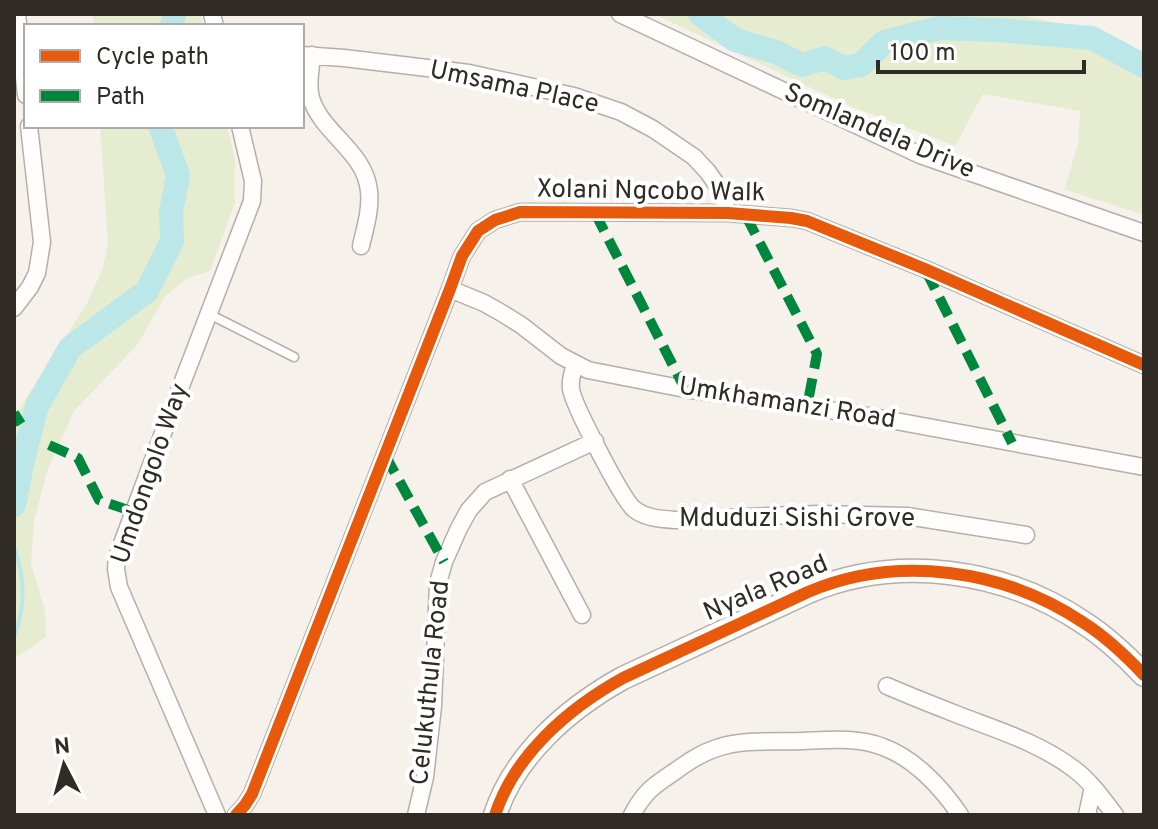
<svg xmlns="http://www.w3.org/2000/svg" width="1158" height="829" font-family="Overpass,sans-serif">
<rect width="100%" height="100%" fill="#f7f1eb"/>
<path fill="#e5ecd0" d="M93,14h107l3,12h-109z
M654,14h362l62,14 66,28v159l-80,-26 14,-44 2,-34 -97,-17 -28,52 -105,-40z
M100,126h127l8,34v43l-25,68 -22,7 -23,18 -27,48 -64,67 -26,57 -14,52 -3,44 14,47 1,26 -32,22v-242l72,-112 17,-37 5,-26z"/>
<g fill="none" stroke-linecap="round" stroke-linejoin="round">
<path stroke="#bce7e8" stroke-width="4" d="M14,547c11,31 12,59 0,90"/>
<path stroke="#bce7e8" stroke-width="24" d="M700,14l35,26 41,12 26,13 23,-7 19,10 17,-3 23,-23 56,-14 59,2 93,8 52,28
M172,26l2,-12
M14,505l9,-45 14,-54 33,-58 77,-57 25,-50 -1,-29 7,-37 -18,-49"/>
<g stroke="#b4afaa" stroke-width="11">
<path id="lane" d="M209,314l85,43"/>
</g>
<g stroke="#b4afaa" stroke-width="19">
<path id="street" d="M17,14l9,81
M212,14l3,12
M620,14l300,141 224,78
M302,55l42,3 125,15 105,23 47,16 32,17 41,28 14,15 11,16 9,25
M312,55c-1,14 -5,30 -1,43 11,36 54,53 58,93 2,19 -4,37 -8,55
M450,289l34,14 16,9 21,13 40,31 27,14 97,19 178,26 281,52
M14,308l16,-21 7,-14 5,-31 -13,-116
M575,365c-3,8 -5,15 -4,24 2,15 51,110 63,120 11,9 27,10 41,11l143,-6 89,2 119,19
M510,479l72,136
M887,686c23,10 46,19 69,28 41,16 82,28 118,55 16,12 29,30 41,46
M217,815l-98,-228 -3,-18 1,-12 49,-132 86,-224 1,-20 -13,-55
M236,815l9,-10 7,-11 198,-505 12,-33 16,-25 17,-11 25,-8 208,1 63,5 16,3 118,48 219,96
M416,815l9,-38 8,-71 5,-123 6,-21 15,-34 10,-18 16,-18 110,-51
M632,815c12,-23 21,-29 42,-43 14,-10 27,-19 43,-24 27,-9 58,-6 86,-7 26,-1 55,-4 80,6 31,11 59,41 77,68
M1087,815l6,-28"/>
</g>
<g stroke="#b4afaa" stroke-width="25">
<path id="secondary" d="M495,815c20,-61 74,-107 128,-137l185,-86c89,-38 196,-23 276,31 22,14 41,32 60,52"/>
</g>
<use href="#lane" stroke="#fefdfc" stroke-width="8"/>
<use href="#street" stroke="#fefdfc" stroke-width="16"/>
<use href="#secondary" stroke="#fefdfc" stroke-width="22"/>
<path stroke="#00873e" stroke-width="10" stroke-dasharray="20 10" stroke-linecap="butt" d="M595,213l90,176
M746,216l71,138 -10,53
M926,271l86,172
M14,413l7,11
M49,445l29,13 21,42 35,12
M385,455l59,107"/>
<g stroke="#fff" stroke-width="17">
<path id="cycleway" d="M236,815l9,-10 7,-11 198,-505 12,-33 16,-25 17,-11 25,-8 208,1 63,5 16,3 118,48 219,96
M495,815c20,-61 74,-107 128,-137l185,-86c89,-38 196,-23 276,31 22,14 41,32 60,52"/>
</g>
<use href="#cycleway" stroke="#e8590c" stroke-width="12"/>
</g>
<g text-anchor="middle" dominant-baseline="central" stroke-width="8" stroke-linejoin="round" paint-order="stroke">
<g font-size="26" fill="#312b25" stroke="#fff">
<text transform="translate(514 88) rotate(12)">Umsama Place</text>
<text transform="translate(879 132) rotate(23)">Somlandela Drive</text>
<text transform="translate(651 192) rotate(1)">Xolani Ngcobo Walk</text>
<text transform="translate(787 404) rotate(9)">Umkhamanzi Road</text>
<text transform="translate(151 474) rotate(-71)">Umdongolo Way</text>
<text x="797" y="519">Mduduzi Sishi Grove</text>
<text transform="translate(766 589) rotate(-23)">Nyala Road</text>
<text transform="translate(431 683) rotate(-84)">Celukuthula Road</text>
</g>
</g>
<rect width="1158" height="829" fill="none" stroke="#312b25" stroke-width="32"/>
<rect x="24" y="24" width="280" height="104" fill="#ffffff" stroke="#adaaa8" stroke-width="2"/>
<rect x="40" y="50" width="40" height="12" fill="#e8590c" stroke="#adaaa8" stroke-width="2"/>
<text x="96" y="64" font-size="24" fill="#312b25">Cycle path</text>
<rect x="40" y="90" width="40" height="12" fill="#00873e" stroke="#adaaa8" stroke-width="2"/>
<text x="96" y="104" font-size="24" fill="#312b25">Path</text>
<g transform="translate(64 765) rotate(354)" stroke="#ffffff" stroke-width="6" paint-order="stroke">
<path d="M0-6L14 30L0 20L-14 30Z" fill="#312b25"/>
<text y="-12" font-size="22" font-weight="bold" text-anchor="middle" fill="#312b25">N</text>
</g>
<path d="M878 60v12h206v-12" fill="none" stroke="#312b25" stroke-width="4"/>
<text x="890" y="60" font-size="24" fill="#312b25" stroke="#ffffff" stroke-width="6" paint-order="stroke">100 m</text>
</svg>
